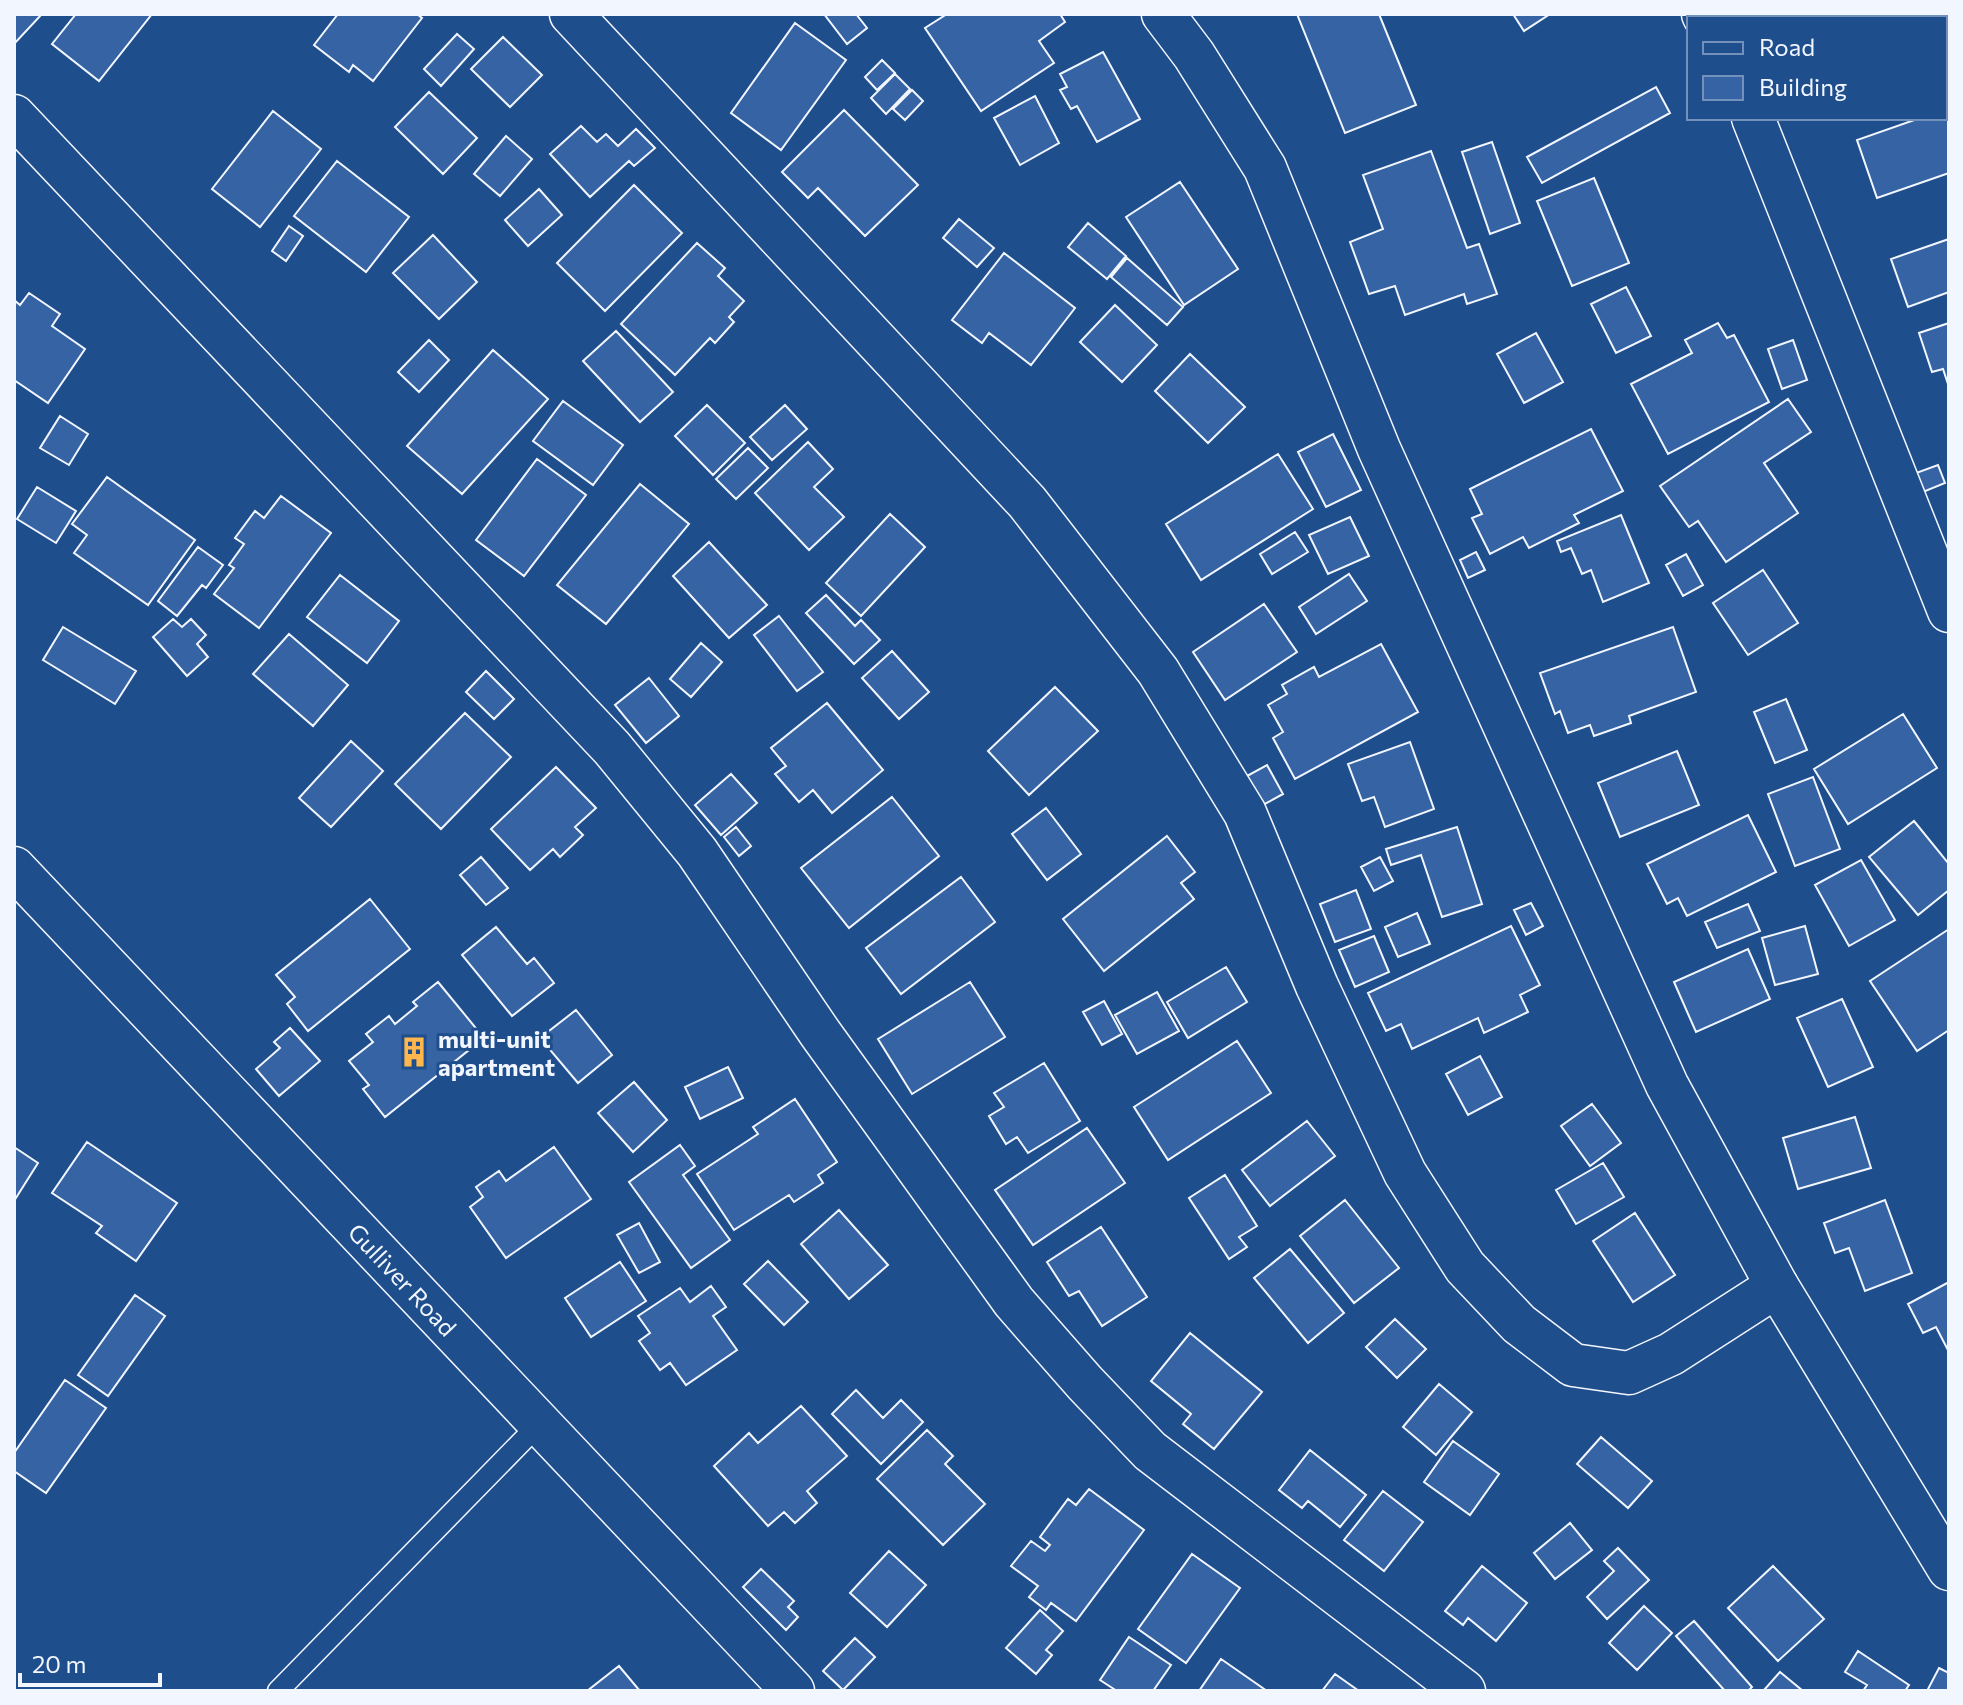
<svg xmlns="http://www.w3.org/2000/svg" width="1963" height="1705" font-family="Commissioner,sans-serif">
<rect width="100%" height="100%" fill="#1f4e8c"/>
<path fill="#3563a3" stroke="#f2f6ff" stroke-width="2" d="M14,14h28l-28,30z
M76,14h76l-53,67 -47,-37z
M338,14h79l5,4 -49,63 -20,-16 -4,7 -35,-27z
M824,14h32l11,14 -20,16z
M947,14h113l5,8 -26,19 15,22 -73,48 -56,-83z
M1297,14h82l37,91 -71,28z
M1513,14h37l-26,17z
M1812,14h79l1,4h-78z
M795,23l51,37 -65,90 -50,-37z
M457,34l17,15 -33,37 -17,-17z
M503,37l39,38 -32,32 -39,-38z
M1103,52l37,67 -43,23 -20,-36 -6,3 -11,-19 7,-3 -7,-13z
M882,60l13,13 -18,17 -12,-13z
M895,74l15,15 -24,25 -15,-16z
M1656,87l14,26 -128,70 -15,-26z
M912,90l11,11 -18,19 -12,-11z
M429,92l48,46 -34,36 -48,-47z
M1035,96l24,47 -39,22 -26,-47z
M1949,108v65l-72,25 -20,-58 63,-22h25v-9z
M844,110l74,75 -53,51 -47,-48 -10,10 -26,-26z
M273,111l48,38 -61,78 -48,-38z
M581,126l16,16 9,-8 12,12 18,-17 19,19 -21,18 -5,-5 -39,36 -40,-43z
M506,136l26,23 -32,37 -26,-22z
M1492,142l28,81 -30,11 -28,-82z
M1431,151l36,97 12,-4 18,50 -30,10 -3,-10 -59,21 -10,-29 -26,8 -19,-52 33,-13 -20,-54z
M337,161l72,56 -43,55 -72,-56z
M1594,178l35,85 -57,23 -35,-85z
M1180,182l58,87 -54,36 -58,-88z
M634,185l48,48 -77,78 -48,-48z
M539,189l23,26 -34,31 -23,-26z
M959,219l35,29 -17,19 -34,-29z
M1088,223l38,33 -19,23 -39,-32z
M289,226l14,10 -17,25 -14,-10z
M433,235l44,47 -38,37 -46,-46z
M1949,239v53l-41,15 -17,-48z
M697,243l28,25 -7,8 26,25 -15,16 5,5 -19,21 -5,-5 -35,37 -54,-51z
M1004,253l71,55 -44,57 -42,-32 -7,10 -30,-23z
M1127,258l56,49 -16,18 -56,-48z
M1626,287l25,49 -35,17 -25,-49z
M29,293l31,21 -8,12 33,23 -37,54 -34,-23v-80l6,5z
M1115,305l42,40 -35,37 -42,-40z
M1718,323l9,15 7,-3 35,67 -101,52 -37,-70 61,-31 -7,-13z
M1949,323v64l-6,-18 -11,3 -13,-39z
M616,331l57,61 -33,30 -57,-61z
M1536,333l27,49 -39,21 -27,-49z
M429,340l20,20 -30,32 -21,-20z
M1793,340l14,40 -25,9 -14,-40z
M493,350l55,49 -86,95 -55,-48z
M1190,354l55,53 -37,36 -53,-52z
M1788,399l23,33 -47,31 34,50 -72,49 -28,-41 -9,6 -29,-41z
M563,401l60,44 -30,40 -60,-44z
M707,405l38,38 -32,32 -38,-39z
M785,405l22,24 -35,31 -22,-23z
M60,416l28,18 -19,31 -29,-17z
M1591,429l32,62 -49,24 5,8 -50,25 -6,-11 -33,17 -18,-36 10,-4 -12,-25z
M1333,434l28,56 -35,17 -28,-55z
M808,442l25,27 -19,18 30,30 -35,33 -54,-57z
M748,448l20,20 -32,31 -20,-20z
M1278,454l35,55 -112,71 -35,-56z
M537,459l49,36 -62,81 -48,-36z
M1938,465l7,18 -22,9 -7,-19z
M107,477l88,63 -47,65 -74,-52 13,-18 -15,-11z
M640,484l49,40 -83,100 -49,-39z
M37,487l39,24 -20,32 -39,-24z
M281,496l50,37 -72,95 -45,-34 20,-26 -5,-3 15,-21 -9,-6 20,-27 9,7z
M890,514l35,33 -64,69 -35,-33z
M1621,515l28,68 -46,19 -12,-32 -9,4 -11,-26 -10,4 -4,-11z
M1350,517l19,39 -41,18 -19,-39z
M1295,532l13,20 -36,22 -12,-20z
M709,542l58,63 -38,33 -56,-62z
M198,547l25,18 -17,23 -4,-3 -25,31 -19,-15z
M1476,552l9,18 -17,8 -8,-18z
M1686,554l17,31 -20,11 -17,-31z
M1763,570l35,53 -50,32 -35,-52z
M1349,574l18,27 -51,33 -17,-27z
M340,575l59,46 -32,42 -60,-46z
M826,595l29,31 6,-6 19,20 -26,24 -48,-51z
M1264,604l33,48 -72,48 -32,-48z
M779,616l44,56 -26,19 -43,-56z
M173,619l9,8 9,-8 15,16 -9,9 11,13 -21,19 -34,-39z
M63,627l73,44 -21,33 -72,-44z
M1673,627l23,65 -67,24 2,7 -37,13 -4,-11 -22,8 -8,-22 -5,3 -15,-41z
M289,634l59,51 -35,41 -60,-52z
M701,643l21,19 -31,35 -21,-18z
M1381,644l37,68 -123,67 -22,-41 10,-6 -15,-27 19,-11 -5,-9 32,-18 5,10z
M892,651l37,41 -30,27 -37,-41z
M486,671l28,28 -20,20 -28,-27z
M649,678l30,38 -33,27 -31,-38z
M1055,687l43,44 -69,64 -41,-44z
M1786,699l21,51 -32,13 -21,-51z
M827,703l56,67 -51,43 -19,-23 -14,12 -24,-28 11,-8 -15,-18z
M465,713l46,44 -70,72 -46,-45z
M1903,714l34,54 -89,56 -34,-55z
M351,741l32,30 -52,56 -32,-29z
M1410,742l24,67 -49,18 -11,-30 -12,4 -14,-37z
M1677,751l22,54 -79,32 -22,-54z
M1267,765l16,29 -20,11 -16,-29z
M556,767l40,41 -21,19 8,8 -23,22 -7,-8 -23,21 -39,-41z
M731,774l26,29 -36,32 -26,-30z
M1813,777l27,72 -45,17 -27,-72z
M892,797l47,59 -90,72 -48,-60z
M1046,808l35,46 -34,26 -35,-46z
M1748,815l28,57 -89,44 -9,-18 -11,6 -20,-40z
M1914,821l35,43v26l-31,25 -49,-58z
M736,827l15,19 -12,10 -15,-19z
M1457,827l25,77 -40,13 -21,-62 -30,10 -5,-16z
M1167,836l28,36 -14,11 13,16 -90,72 -41,-52z
M481,857l27,31 -22,17 -26,-30z
M1380,857l13,24 -19,10 -13,-24z
M1861,860l34,60 -46,26 -34,-61z
M961,877l34,45 -94,72 -35,-46z
M1356,890l15,39 -36,13 -15,-38z
M370,899l40,50 -102,82 -21,-27 8,-7 -19,-22z
M1531,903l12,23 -17,9 -12,-25z
M1748,904l12,27 -43,17 -12,-26z
M1417,913l13,31 -32,13 -13,-30z
M1511,926l29,59 -20,10 8,17 -44,21 -6,-15 -66,31 -11,-25 -15,7 -18,-38z
M1805,926l13,48 -43,11 -13,-47z
M496,927l31,37 7,-6 20,25 -42,33 -50,-61z
M1949,929v101l-32,21 -47,-70z
M1374,936l15,36 -34,15 -16,-37z
M1748,949l22,50 -74,33 -22,-50z
M1226,967l21,35 -59,36 -21,-36z
M438,982l46,56 -99,79 -22,-28 6,-4 -20,-24 24,-19 -7,-8 23,-18 6,8 22,-18 -4,-4z
M970,982l35,55 -93,57 -34,-55z
M1157,992l22,39 -42,23 -22,-39z
M1842,999l31,68 -45,20 -31,-69z
M1104,1001l18,33 -20,11 -19,-33z
M576,1010l36,45 -34,28 -38,-45z
M290,1028l30,33 -41,35 -23,-27 24,-21 -6,-6z
M1237,1041l34,52 -103,67 -34,-53z
M1480,1056l22,41 -34,18 -22,-41z
M1044,1063l36,58 -52,32 -11,-16 -11,7 -17,-28 15,-9 -10,-14z
M728,1067l15,31 -43,21 -15,-32z
M634,1082l33,38 -34,32 -35,-39z
M795,1099l42,63 -19,13 5,8 -29,19 -5,-7 -55,35 -37,-56 61,-40 -5,-7z
M1592,1104l29,39 -31,23 -29,-40z
M1855,1117l16,51 -73,21 -15,-51z
M1307,1121l28,35 -65,50 -28,-36z
M1087,1128l38,55 -92,62 -38,-55z
M87,1142l90,61 -41,58 -40,-28 6,-7 -50,-33z
M680,1145l15,21 -12,9 47,65 -39,28 -62,-86z
M14,1147l24,16 -24,38z
M554,1147l37,52 -85,59 -36,-51 13,-10 -7,-10 23,-16 7,10z
M1603,1163l21,34 -48,27 -20,-34z
M1225,1175l32,51 -18,11 8,10 -18,12 -40,-61z
M1345,1200l54,68 -45,35 -54,-67z
M1885,1200l27,73 -47,18 -16,-43 -14,5 -11,-30z
M839,1210l49,55 -39,34 -48,-55z
M1635,1213l40,62 -42,27 -40,-61z
M639,1223l21,39 -21,11 -22,-38z
M1101,1227l46,70 -45,29 -23,-35 -10,5 -22,-34z
M1290,1249l54,64 -36,30 -54,-65z
M768,1261l40,41 -24,23 -40,-41z
M620,1262l26,39 -55,36 -26,-39z
M1949,1282v70l-13,-25 -13,6 -15,-29z
M711,1286l15,21 -13,9 24,34 -51,35 -16,-22 -10,7 -21,-29 11,-8 -12,-17 42,-28 10,14z
M135,1295l30,21 -57,80 -30,-21z
M1395,1319l31,30 -29,29 -31,-31z
M1190,1333l72,59 -48,57 -31,-25 8,-10 -40,-33z
M65,1380l41,28 -60,85 -32,-22v-18z
M1439,1384l33,28 -36,43 -33,-28z
M856,1390l27,28 18,-18 22,22 -42,42 -49,-50z
M801,1406l46,50 -40,35 10,12 -22,20 -11,-11 -16,14 -54,-60 35,-33 9,10z
M927,1430l26,26 -8,8 40,40 -42,41 -66,-66z
M1601,1437l51,44 -24,27 -51,-44z
M1453,1441l46,33 -29,41 -46,-33z
M1310,1450l56,45 -26,32 -32,-26 -6,7 -23,-18z
M1089,1489l55,41 -68,91 -25,-18 -5,7 -17,-13 9,-11 -27,-20 20,-25 14,10 5,-6 -10,-8 28,-38 8,6z
M1383,1491l40,31 -39,49 -40,-31z
M1570,1523l22,27 -37,29 -21,-26z
M1618,1548l31,32 -42,39 -20,-22 27,-26 -10,-10z
M889,1551l37,34 -39,42 -37,-34z
M1192,1554l48,34 -54,75 -48,-34z
M1482,1566l45,37 -31,38 -28,-23 -5,7 -18,-14z
M1773,1566l51,53 -46,42 -50,-53z
M761,1569l33,32 -6,6 10,10 -12,13 -43,-43z
M1644,1606l28,27 -35,37 -28,-27z
M1040,1610l23,21 -17,19 6,5 -16,19 -30,-26z
M1694,1621l58,66 -4,4h-23l-49,-55z
M1129,1637l42,28 -18,26h-36l-17,-11z
M855,1638l20,19 -32,33 -20,-19z
M1858,1651l51,34 -4,6h-42l4,-6 -22,-13z
M1221,1659l46,32h-68z
M619,1666l21,25h-53z
M1939,1668l10,5v18h-22z
M1780,1672l23,19 -39,-1z
M1335,1674l24,17h-37z"/>
<g fill="none" stroke-linecap="round" stroke-linejoin="round">
<g stroke="#f2f6ff" stroke-width="23">
<path id="lane" d="M278,1691l260,-266"/>
</g>
<g stroke="#f2f6ff" stroke-width="45">
<g id="street">
<path d="M571,14l456,488 131,169 87,142 72,173 88,187 60,94 54,57 54,41 56,8 42,-19 106,-68"/>
<path d="M1163,14l31,41 71,113 114,281 288,636 110,201 172,283"/>
<path d="M1703,14l2,4"/>
<path d="M14,116l598,632 85,104 123,181 194,269 71,81 65,68 314,240"/>
<path d="M1753,118l196,493"/>
<path id="s1" d="M14,868l779,823"/>
</g>
</g>
<use href="#lane" stroke="#1f4e8c" stroke-width="20"/>
<use href="#street" stroke="#1f4e8c" stroke-width="42"/>
</g>
<defs>
<g id="building-bare" transform="scale(2.4)"><path d="M-4-6H4V6H1V3H-1V6H-4ZM-2.5-4.3h1.7v1.8h-1.7ZM.8-4.3h1.7v1.8H.8ZM-2.5-1h1.7V.8h-1.7ZM.8-1h1.7V.8H.8Z" fill="#ffb74d" stroke="#1f4e8c" stroke-width="2.5" paint-order="stroke"/></g>
</defs>
<g fill-rule="evenodd">
<use href="#building-bare" x="414" y="1052"/>
</g>
<g text-anchor="middle" dominant-baseline="central" stroke-width="6" stroke-linejoin="round" paint-order="stroke">
<g font-size="24" font-weight="bold" fill="#f2f6ff" stroke="#1f4e8c" text-anchor="start">
<text x="438" y="1038">multi-unit<tspan x="438" dy="28">apartment</tspan></text>
</g>
<g font-size="24" fill="#f2f6ff" stroke="#1f4e8c">
<text stroke="none"><textPath href="#s1" startOffset="566">Gulliver Road</textPath></text>
</g>
</g>
<rect width="1963" height="1705" fill="none" stroke="#f2f6ff" stroke-width="32"/>
<rect x="1687" y="16" width="260" height="104" fill="#1f4e8c" stroke="#7391ba" stroke-width="2"/>
<rect x="1703" y="42" width="40" height="12" fill="#1f4e8c" stroke="#7391ba" stroke-width="2"/>
<text x="1759" y="56" font-size="24" fill="#f2f6ff">Road</text>
<rect x="1703" y="76" width="40" height="24" fill="#3563a3" stroke="#7391ba" stroke-width="2"/>
<text x="1759" y="96" font-size="24" fill="#f2f6ff">Building</text>
<path d="M20 1673v12h140v-12" fill="none" stroke="#f2f6ff" stroke-width="4"/>
<text x="32" y="1673" font-size="24" fill="#f2f6ff" stroke="#1f4e8c" stroke-width="6" paint-order="stroke">20 m</text>
</svg>
